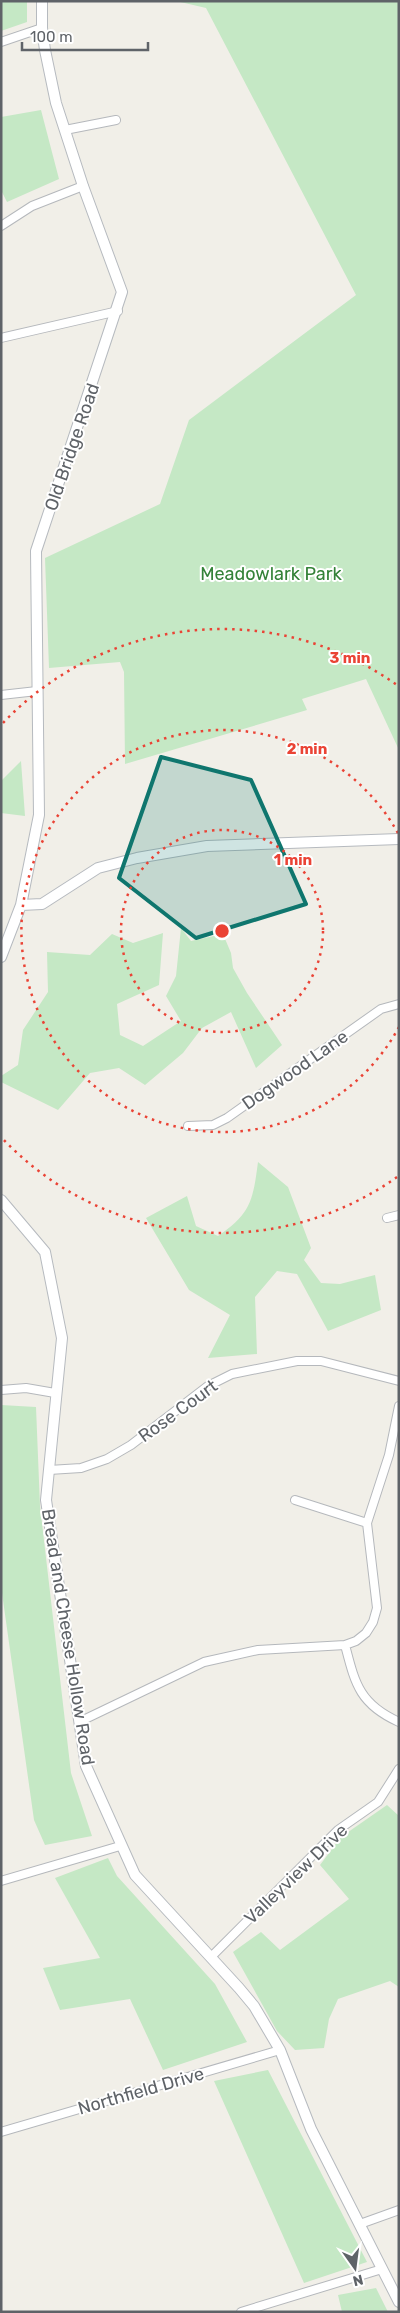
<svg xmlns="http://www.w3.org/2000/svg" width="400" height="2313" font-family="Rubik,sans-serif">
<rect width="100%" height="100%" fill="#f1efe8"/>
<path fill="#c5e8c5" d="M1,1h26v21l-26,9z
M176,1h223v749l-33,-71 -64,20 5,11 -182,54 -1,-92 -4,-10 -71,6 -4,-110 115,-54 29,-84 167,-125 -150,-287z
M41,110l18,69 -52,23 -6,-12v-73z
M21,761l4,55 -24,-3v-32z
M181,928l10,13 32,-7 8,19 2,15 14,25 35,52 -26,23 -25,-56 -29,16 -19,25 -38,32 -26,-17 -29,5 -32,37 -57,-28v-6l17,-11 5,-35 25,-38 -1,-40 43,3 22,-21 21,9 30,-10 -4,52 -42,19 3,31 23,11 38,-25 -15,-25 10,-20z
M258,1162l30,25 23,61 -7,12 17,23 19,1 35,-9 6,35 -53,21 -31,-57 -20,-3 -22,26 2,57 -49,4 22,-43 -41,-25 -43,-72 41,-22 9,30 22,10c33,-22 35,-36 40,-74z
M1,1405l35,2 4,99 31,267 21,63 -47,9 -11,-25 -33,-234z
M387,1805l12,11v171l-9,-6 -52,18 -9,20 -5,29 -29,2 -18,-19 -44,-79 28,-20 19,18 69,-51 -29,-34 21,-28z
M108,1858l9,18 98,108 32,58 -84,28 -33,-71 -70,11 -17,-42 57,-10 -45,-80z
M268,2070l99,192 -63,21 -90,-202z
M376,2288l12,24h-46l-4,-17z"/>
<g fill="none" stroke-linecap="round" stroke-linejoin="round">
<g stroke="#b5b8bc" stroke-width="10">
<path id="street" d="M1,42l41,-14
M65,130l51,-10
M1,226l31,-20 51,-20
M1,338l117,-27
M1,695l36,-4
M188,1126l25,-1 14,-7 154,-109 18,-5
M387,1218l12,-3
M1,1390l25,-2 29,5
M49,1470l32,-2 26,-9 24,-14 77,-59 24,-12 65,-13h24l78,20
M295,1500l72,23
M345,1645c10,38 14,59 54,77
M79,1722l125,-60 54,-12 87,-5 11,-4 10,-8 7,-11 4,-14 -10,-85 22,-68 10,-49
M1,1881l119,-35
M211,1957l127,-127 40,-28 21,-33
M1,2132l279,-82
M360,2224l39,-14
M241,2312l141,-43"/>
</g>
<g stroke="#b6babf" stroke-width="12">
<path id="secondary" d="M21,905l18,-90 -3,-264 86,-259 -39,-106 -27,-83 -11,-53 -3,-22v-27
M1,957l20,-52 21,-1 56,-36 39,-10 70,-12 192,-7
M1,1200l44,52 17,86 -16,162 40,266 49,109 104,113 15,18 26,44 31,79 88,173"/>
</g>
<use href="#street" stroke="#fff" stroke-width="8"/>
<use href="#secondary" stroke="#fff" stroke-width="10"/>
</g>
<path fill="#0f766e" fill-opacity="0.2" stroke="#0f766e" stroke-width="4" stroke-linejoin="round" d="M161,757l90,23 55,124 -110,34 -77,-60z"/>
<g fill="none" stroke="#ea4335" stroke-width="2.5" stroke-dasharray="2.5 5">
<circle cx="222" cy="931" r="101"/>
<path d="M399 1027A201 201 0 1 1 399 835"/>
<path d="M397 1177A302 302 0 0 1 3 1139M3 723A302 302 0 0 1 397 685"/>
</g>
<g text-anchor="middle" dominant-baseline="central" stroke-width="4" stroke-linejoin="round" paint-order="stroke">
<g font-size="18" fill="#5f6368" stroke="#fff">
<text transform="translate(72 447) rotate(-71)">Old Bridge Road</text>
<text transform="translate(295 1070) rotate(-35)">Dogwood Lane</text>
<text transform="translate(178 1411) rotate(-36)">Rose Court</text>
<text transform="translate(68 1637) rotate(81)">Bread and Cheese Hollow Road</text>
<text transform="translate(296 1874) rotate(-44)">Valleyview Drive</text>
<text transform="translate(141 2091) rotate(-16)">Northfield Drive</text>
</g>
<g font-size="18" fill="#348238" stroke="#fff">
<text x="271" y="574">Meadowlark Park</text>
</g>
</g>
<circle cx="222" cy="931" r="8" fill="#ea4335" stroke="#fff" stroke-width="2.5"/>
<g font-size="15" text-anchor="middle" font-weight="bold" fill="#ea4335" stroke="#fff" stroke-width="4" stroke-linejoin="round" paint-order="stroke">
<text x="350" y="663">3 min</text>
<text x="307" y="754">2 min</text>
<text x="293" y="865">1 min</text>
</g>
<rect width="400" height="2313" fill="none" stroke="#5f6368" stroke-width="5"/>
<g transform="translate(355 2268) rotate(166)" stroke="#ffffff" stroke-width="4" paint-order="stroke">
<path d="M0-4L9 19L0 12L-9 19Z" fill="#5f6368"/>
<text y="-8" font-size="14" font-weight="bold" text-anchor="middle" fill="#5f6368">N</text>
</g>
<path d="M22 42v8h126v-8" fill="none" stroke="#5f6368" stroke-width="2.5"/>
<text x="30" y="42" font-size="15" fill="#5f6368" stroke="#ffffff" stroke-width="4" paint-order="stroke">100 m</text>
</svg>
